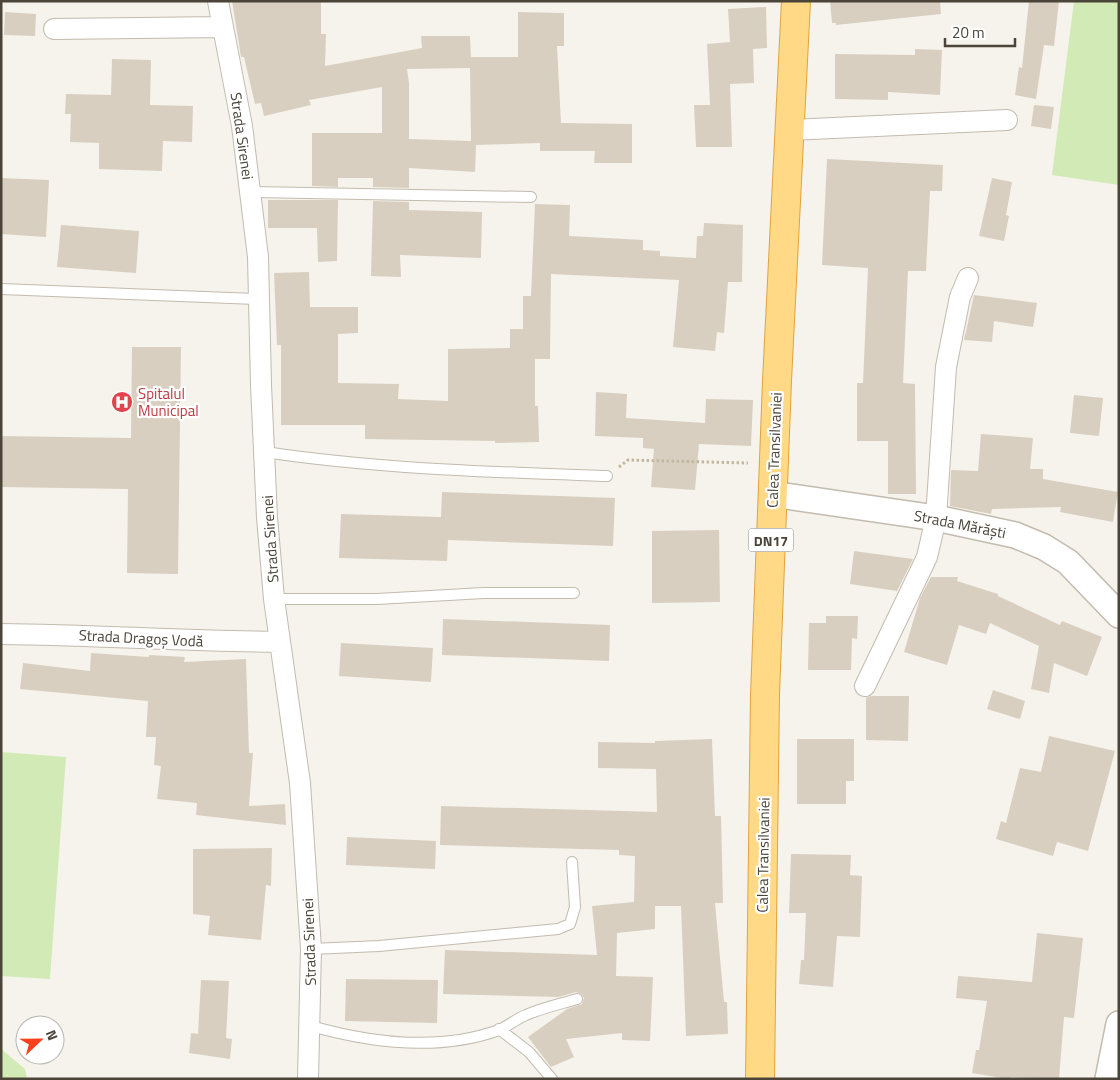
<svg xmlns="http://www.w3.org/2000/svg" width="1120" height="1080" font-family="'Titillium Web',sans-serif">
<rect width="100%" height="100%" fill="#f6f3ec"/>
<path fill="#d2eab5" d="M1074,1h45v184l-67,-10z
M1,752l65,5 -16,222 -49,-3z
M1,1049l24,20 2,10h-26z"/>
<path fill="#d8cfc1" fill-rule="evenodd" d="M232,1h89v33h5l-1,32 97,-18 -1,-12h49l1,21h47v-45l46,1v33h-7l4,77 71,1v39h-38l1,-12h-55v-8l-64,2 -1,27 -66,-4v20l-36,-1v-9h-35v9l-26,-1v-53h70v-46l-73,13 2,5 -47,11 -3,-13 -6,1 -11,-47h-3zM470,68l1,73 -62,-2v-56l-2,-14z
M830,1h110l1,13 -105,11v-2h-4z
M1029,1h30l-5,45 -10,-1 -8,54 -21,-4 4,-28 3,1z
M766,7l1,41 -14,1 1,34 -24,1 2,63h-36l-2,-42h16l-3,-61 23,-2 -2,-33z
M5,12l31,2 -1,22 -31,-1z
M915,49l27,1 -2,45 -52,-3v8l-53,-1v-45l80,1z
M112,59l39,1 -1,45 43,1 -1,36 -29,-1 -1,30 -63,-2v-26l-29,-1 1,-28h-6l1,-20 45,1z
M1034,105l20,2 -3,22 -20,-3z
M827,159l116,6 -1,26h-12l-4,80h-18l-5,112 12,1 1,110h-28v-53h-31v-58h6l5,-115 -46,-3z
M1,178l48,2 -3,57 -45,-3z
M992,178l20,4 -6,33 3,1 -5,25 -25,-5z
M268,200h70l-1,61 -19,1 -1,-34h-49z
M373,201l36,1v8l73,2 -1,46 -81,-3 1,22 -30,-1z
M535,204l35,1 -1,31 74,4v10l17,1v5l36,2 1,-22h6l1,-13 39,2 -1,57h-14l-4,51 -7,-1 -2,19 -42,-4 6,-67 -128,-6 -1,85h-15v47h3l1,36 -44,1v-2l-130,-2v-14h-84v-80h-4l-3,-72 35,-1 1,35h48v26l-20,1v49l61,1 -1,15 50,2v-52l62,-1v-19h13v-33h8z
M61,225l78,6 -3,42 -79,-6z
M974,295l63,8 -4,24 -39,-6 -2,21 -28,-2z
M132,347h49l-3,227 -51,-1 1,-84 -127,-2v-51l130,2z
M596,392l31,2 -1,24 79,5 1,-24 47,1 -2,46 -52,-2 -4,46 -44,-3 3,-38 -11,-1v-10l-48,-2z
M1074,395l29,3 -4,38 -29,-3z
M981,434l52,4 -3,31h13v10l75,13 -5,30 -53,-10 1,-5 -69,2 -1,5 -41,-8 1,-36 27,1z
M442,492l173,6 -2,48 -165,-6 -1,21 -108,-3 2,-44 100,3z
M719,530l1,72 -68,1v-72z
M854,551l59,8 -16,32 -47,-7z
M931,577h27l-1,4 41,13v2l62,29 2,-4 40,16 -15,39 -33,-13 -5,30 -18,-4 8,-43 -49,-23 -4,11 -27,-9 -12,40 -43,-13 16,-54z
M826,616h32l-1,23 -5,-1 -1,32h-43l1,-47h17z
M443,619l167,6 -1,36 -167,-6z
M341,643l92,5 -2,34 -92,-6z
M91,653l58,4v-2l36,2 -1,5 62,-3 3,94h4l-4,53 36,-2 1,21 -90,-10 1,-12 -40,-4 4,-33 -7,-1 2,-28h-10l2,-36 -128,-12 3,-26 67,8z
M993,690l32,11 -5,18 -33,-10z
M871,696h38l-1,45 -42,-1v-42z
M1049,736l66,15 -27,100 -31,-9 -4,14 -57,-17 5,-18 5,2 14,-55 21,4z
M712,739l3,77h6l2,87h-8l9,99h3l1,32 -42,2 -5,-130h-26v23l-38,4 -1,43 37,1 -3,64 -28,-1v-7l-56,6 8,18 -23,10 -23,-30 39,-28 15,-5 2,-6 -3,-4 -5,-2 -18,5 -115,-3 2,-44 152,5 -5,-49 42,-4 1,-46 -16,-1v-5l-179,-5 1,-39 216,6 -1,-43 -58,-1v-26l57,1v-2z
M797,739h57v42h-8v23h-49z
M347,837l89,4 -1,28 -89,-4z
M272,848l-1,38 -5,-1 -5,55 -53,-5 2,-19 -17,-2v-65z
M791,854l60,1 -1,20 12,1 -2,61 -23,-1 -4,51 -34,-3 2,-24h3l2,-47h-17z
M1037,933l46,5 -9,80 -10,-1 -5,62 -47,-2 -4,2 -36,-6 4,-23h3l8,-49 -31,-3 2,-22 74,6z
M346,979l92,1 -1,43 -92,-2z
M201,980l28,1 -3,57 6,1 -2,20 -41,-6 2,-20 7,1z"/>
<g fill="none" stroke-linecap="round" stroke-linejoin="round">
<g stroke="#c2bbae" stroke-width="12">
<path id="service" d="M250,192l281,5
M1,289l258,10
M265,452c113,17 228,20 342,24
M274,599h103l107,-6h90
M311,949l68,-3 179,-17 12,-5 5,-17 -3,-45
M311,1026c60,17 127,26 188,4 9,-4 17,-11 27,-15 16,-7 34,-11 51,-16
M499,1029l30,23 23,27"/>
</g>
<g stroke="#c2bbae" stroke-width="22">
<path id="minor" d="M218,1l24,125 16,131 3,128 6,132 7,82 26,184 11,166 -3,130
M54,29l169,-2
M790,130l217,-10
M1,634c93,1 186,7 279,8
M865,686l62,-129 9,-39 10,-151 14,-70 8,-19"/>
</g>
<g stroke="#c2bbae" stroke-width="28">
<path id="tertiary" d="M772,494l164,24 79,17 29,12 24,15 51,53
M1108,1079l11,-55"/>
</g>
<g stroke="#e0a43c" stroke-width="30">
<path id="trunk" d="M760,1079l5,-384 12,-314 19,-380"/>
</g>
<path stroke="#c4b79f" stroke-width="3" stroke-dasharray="2.5 2.5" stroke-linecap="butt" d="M619,467l9,-7 120,3"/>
<use href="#service" stroke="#fff" stroke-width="10"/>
<use href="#minor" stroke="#fff" stroke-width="20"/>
<use href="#tertiary" stroke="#fff" stroke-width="25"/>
<use href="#trunk" stroke="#ffd985" stroke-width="28"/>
</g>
<defs>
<g id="hospital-disc" transform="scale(1.125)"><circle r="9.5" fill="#e0444e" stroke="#fff"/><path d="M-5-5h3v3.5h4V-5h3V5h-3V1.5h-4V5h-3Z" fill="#fff"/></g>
</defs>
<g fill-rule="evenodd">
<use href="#hospital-disc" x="122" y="402"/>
</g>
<g text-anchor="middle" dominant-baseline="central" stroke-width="4.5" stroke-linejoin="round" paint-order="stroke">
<rect fill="#fff" stroke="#817c74" stroke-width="1" x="748.5" y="528.5" width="45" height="23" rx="4"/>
<g font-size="14" font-weight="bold" fill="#4b4439">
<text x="771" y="540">DN17</text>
</g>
<g font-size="15" fill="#4b4439" stroke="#fff">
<text transform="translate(242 136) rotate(82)">Strada Sirenei</text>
<text transform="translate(774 450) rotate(-88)">Calea Transilvaniei</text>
<text transform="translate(960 524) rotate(11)">Strada Mărăști</text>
<text transform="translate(270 539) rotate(-94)">Strada Sirenei</text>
<text transform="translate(141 638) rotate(3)">Strada Dragoș Vodă</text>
<text transform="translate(763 855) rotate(-89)">Calea Transilvaniei</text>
<text transform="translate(309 942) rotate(-92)">Strada Sirenei</text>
</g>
<g font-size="15" fill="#be3a42" stroke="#fff" text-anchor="start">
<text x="138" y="393">Spitalul<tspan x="138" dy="17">Municipal</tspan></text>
</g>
</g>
<rect width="1120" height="1080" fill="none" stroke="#4b4439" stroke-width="5"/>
<g transform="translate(40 1040) rotate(68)"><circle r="24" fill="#ffffff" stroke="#b7b4b0"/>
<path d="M0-4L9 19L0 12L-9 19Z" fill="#fc3f1d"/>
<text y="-8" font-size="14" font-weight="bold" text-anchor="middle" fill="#4b4439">N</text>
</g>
<path d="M945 38v8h70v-8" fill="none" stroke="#4b4439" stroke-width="2.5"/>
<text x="952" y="38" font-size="15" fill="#4b4439" stroke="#ffffff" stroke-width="4" paint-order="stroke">20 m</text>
</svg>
